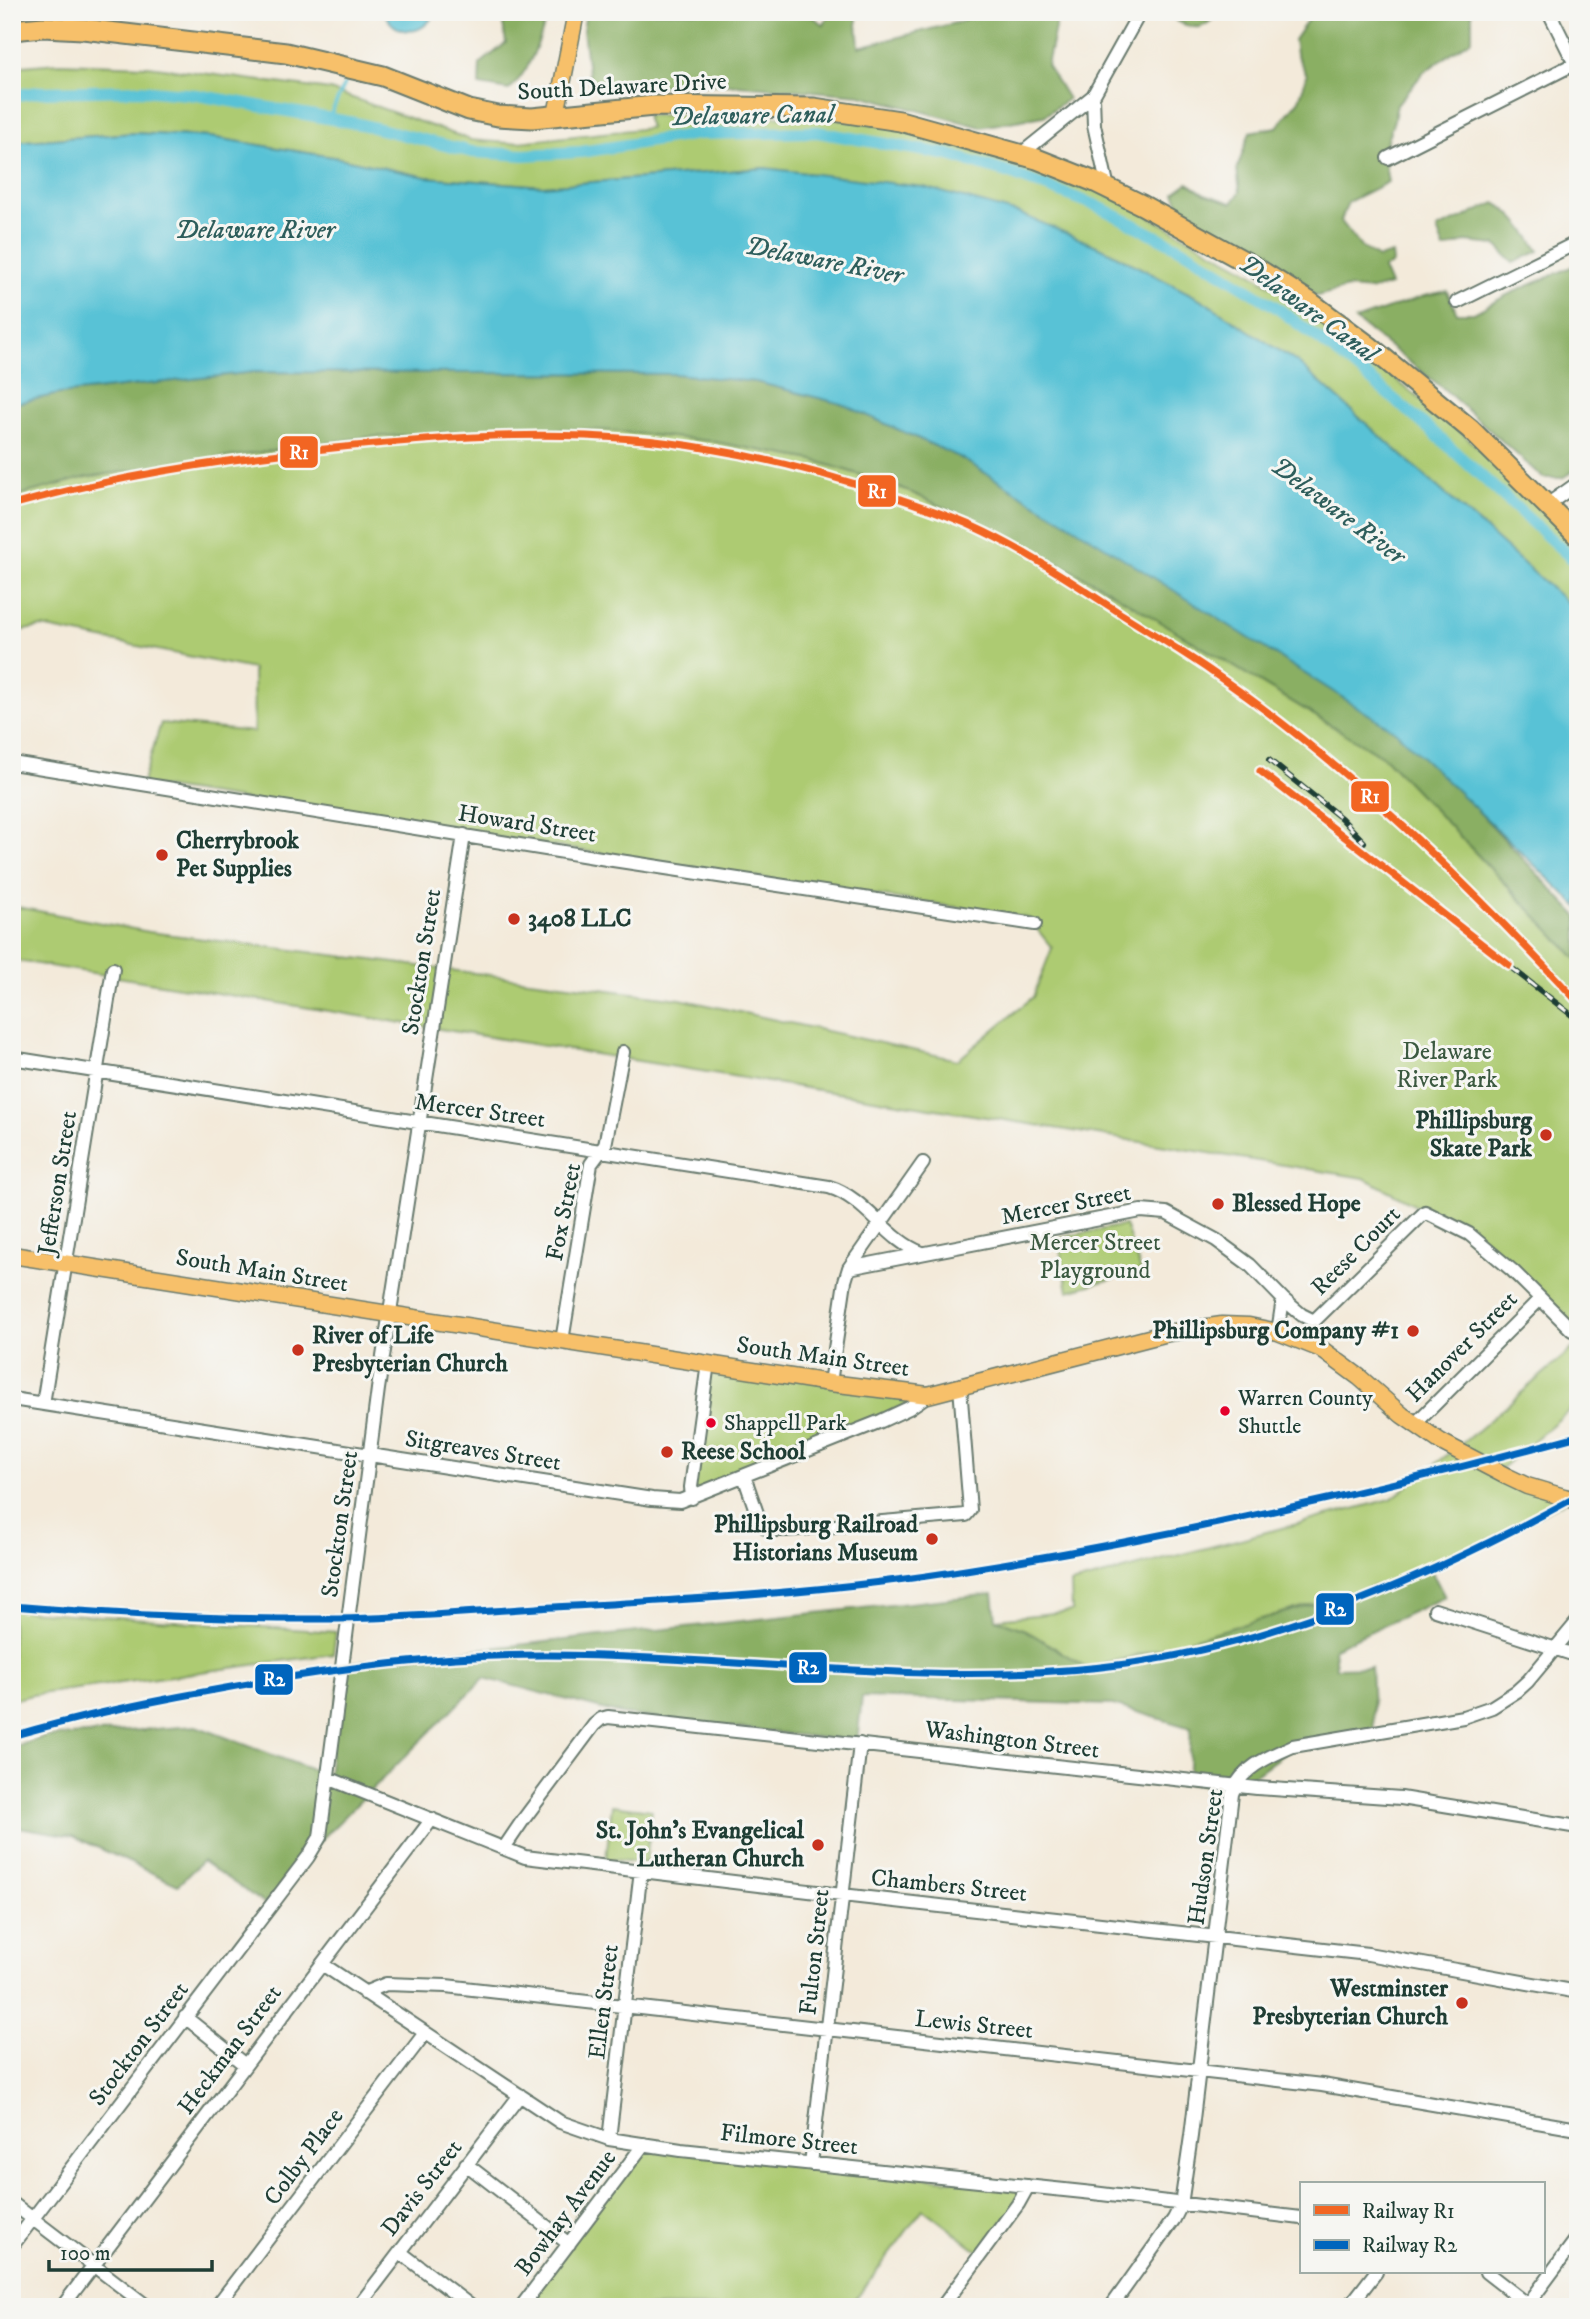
<svg xmlns="http://www.w3.org/2000/svg" width="1590" height="2319" font-family="'IM FELL DW Pica',serif">
<rect width="100%" height="100%" fill="#f6f6f2"/>
<filter id="ink" filterUnits="userSpaceOnUse"><feTurbulence type="fractalNoise" baseFrequency=".0143" numOctaves="2"/><feDisplacementMap in="SourceGraphic" scale="14" xChannelSelector="R" yChannelSelector="G"/><feConvolveMatrix kernelMatrix="1 2 1 2 8 2 1 2 1" color-interpolation-filters="sRGB"/></filter>
<filter id="wash" filterUnits="userSpaceOnUse"><feTurbulence type="fractalNoise" baseFrequency=".00686" numOctaves="4" result="noise"/><feDisplacementMap in="SourceGraphic" scale="28" xChannelSelector="R" yChannelSelector="G"/><feGaussianBlur stdDeviation="1.57" result="paint"/><feColorMatrix in="noise" values="0 0 0 0 0 0 0 0 0 0 0 0 0 0 0 0 0 1.4 0 .05"/><feComposite in="paint" operator="in"/></filter>
<g filter="url(#wash)">
<rect width="100%" height="100%" fill="#f3eada"/>
<path fill="#adcb72" stroke="#668453" stroke-width="2" d="M58,63l90,3 182,24 141,50 38,3 141,-15 -4,-13 175,2 67,9 155,42 67,27 135,74 68,44 149,120 48,44 68,69v64l-8,-5 -272,-242 -96,-63 -98,-51 -339,-81 -222,18 -117,-9 -87,-19 -129,-21 -76,-4 -122,9v-75z
M517,429l85,1 108,11 103,19 86,27 97,44 102,53 287,174 193,202v374l-114,-104 -100,-52 -1352,-218v-54l137,26 531,67 278,61 75,-63 19,-49 -24,-30 -886,-134 19,-61 93,9 -1,-63 -211,-42 -30,5v-135l75,-20 282,-40z
M1125,1225l16,46 -73,20 -10,-53z
M1578,1344v59l-80,68 68,30 -135,69 -342,99 -64,-39 -29,-11 76,-8 -1,-27 320,-85 74,-58z
M708,1363l220,32 -236,103z
M12,1610l324,22 -3,22 -301,41 -20,5z
M612,1805l40,5 -6,53 -40,-4z
M639,2147l390,41 -48,65 -58,-44 -73,98h-326z"/>
<path fill="#8aaf64" stroke="#54764c" stroke-width="2" d="M501,12h48c-10,28 -18,58 -40,78l-30,-5 1,-21 26,-21z
M586,12h204l23,5 11,8 6,-13h26l3,35 104,-26 12,-9h89l-7,7 -10,46 21,34 -24,17 -63,11 -121,-32 -136,-11 -116,4 -19,-7 -6,-51z
M1175,12h45c-17,18 -22,19 -44,9z
M1313,12h159v27l-48,33 -27,32 -3,16 -11,32 5,30 -40,20 -7,19 20,26 17,11 14,-4 1,9 -10,6 7,16 -18,5 -24,-2 -31,8 -124,-78 -13,-12 -6,-13 14,-10 17,11 27,9 8,-11 -3,-23 13,-37 27,-5 22,-27 8,-25 -11,-21 -2,-14z
M1495,203c19,10 32,30 44,48l-26,12 -17,-18 -31,-3 -21,7 -7,-20z
M1578,264v204l-16,10h-19l-99,-89 -89,-69 69,-24 23,-5 10,22h17l33,-18z
M254,372l421,2 81,8 86,22 117,53 107,65 298,168 214,227v43l-193,-202 -287,-174 -102,-53 -97,-44 -86,-27 -103,-19 -108,-11 -85,-1 -148,8 -282,40 -75,20v-93l47,-10z
M1431,1570l14,27 -111,51 2,20 35,-1 3,66 -79,13 -59,42 -48,-4 3,-56 -78,-23 -251,-8 -5,45 -236,-28 -137,-36 -162,161 -57,65 -63,-43 -24,24 -105,-49 -61,-10v-78l32,-11 152,-11 132,50 13,-112 652,-70 3,25 29,11 64,39z"/>
<path fill="#59c2d6" stroke="#3c8085" stroke-width="2" d="M384,12h51c-11,25 -41,25 -51,0z
M134,133l76,4 129,21 87,19 117,9 222,-18 159,19 94,26 86,36 98,51 96,63 272,242 8,5v297l-183,-176 -329,-209 -107,-65 -117,-53 -86,-22 -81,-8 -421,-2 -195,22 -47,10v-262z"/>
<g fill="none" stroke-linecap="round" stroke-linejoin="round">
<path stroke="#59c2d6" stroke-width="3.5" d="M329,118l16,-35"/>
<path stroke="#59c2d6" stroke-width="12" d="M12,96l26,-4 103,-2 56,5 163,29 112,28 52,3 57,-3 117,-18 119,-2 132,23 63,19 83,31 94,48 87,54 81,61 77,65 144,131"/>
</g>
</g>
<g filter="url(#ink)">
<g fill="none" stroke-linecap="round" stroke-linejoin="round">
<g stroke="#697a6e" stroke-width="16">
<path id="minor" d="M1549,12l29,58
M1093,96l1,29 14,63
M1021,154l72,-58 47,-84
M1388,158l190,-96
M1457,302l121,-60
M1547,505l31,-22
M12,763l601,97 422,64
M12,1058l817,129c37,11 57,53 93,66
M849,1268l292,-57 25,2 50,27 34,25 33,34 19,16 12,6 111,-109 44,22 44,37 59,59
M1278,1332l5,-33
M562,1341l29,-177 14,-19 18,-93
M830,1383l15,-102 4,-13 74,-105
M12,1399l640,100 28,2 201,-80 28,-13 19,-13
M43,1404l70,-435
M1414,1425l126,-126
M744,1476l16,46 9,8h18l179,-15 4,-5 -10,-123
M692,1498l-1,-11 17,-124
M1435,1610l143,46
M328,1778l197,79 317,38 526,59 210,38
M504,1848l19,-28 71,-95 7,-6 7,-2 649,71 144,10 177,29
M322,1964l238,158 49,17 72,11 412,43 208,25
M364,1993l22,-9 60,2 876,99 256,44
M185,2017l60,48
M609,2139l32,-269
M466,2164l103,80
M811,2164l49,-420
M12,2203l136,104
M12,2246l296,-389 12,-20 58,-448 86,-554
M400,2252l72,55
M1486,2272l45,35
M62,2307l370,-488
M216,2307l209,-274
M358,2307l162,-212
M521,2307l123,-163
M942,2307l76,-103 10,-18
M1111,2307l63,-88 7,-14 10,-69 41,-342c8,-26 38,-38 61,-48l170,-29 29,-10 25,-16 11,-10 50,-60
M1349,2307l27,-35
M1526,2307l52,-70"/>
</g>
<g stroke="#697a6e" stroke-width="19">
<path id="major" d="M556,115l20,-103
M12,1255l818,128 98,12 240,-62 54,-8 27,1 29,6 43,17 38,28 43,38 39,27
M1506,1476l21,10 37,11"/>
</g>
<g stroke="#697a6e" stroke-width="23">
<path id="highway" d="M12,30l31,-3 40,2 203,24 97,23 86,34 29,6 34,2 122,-12 160,2 86,13 137,38 58,23 47,23 111,61 57,36 59,44 101,83 108,107"/>
</g>
<use href="#minor" stroke="#fff" stroke-width="12"/>
<use href="#major" stroke="#f7c06b" stroke-width="16"/>
<use href="#highway" stroke="#f7c06b" stroke-width="19"/>
<g stroke="#1f3d34" stroke-width="6">
<path id="rail" d="M1269,760l72,58 23,24
M1260,771l318,249
M12,1606c109,9 217,14 326,13 66,-1 133,-7 199,-11 145,-8 291,-15 435,-39 204,-33 407,-79 606,-133
M12,1736c65,-19 130,-33 197,-45 111,-21 223,-36 336,-36 193,0 390,35 581,9 158,-22 313,-92 452,-168"/>
</g>
<use href="#rail" stroke="#f6f6f2" stroke-width="3.5" stroke-dasharray="10" stroke-linecap="butt"/>
<g stroke="#697a6e" stroke-width="19" stroke-linecap="butt">
<path id="major-bridge" d="M1441,1442l65,34
M1564,1497l14,4"/>
</g>
<use href="#major-bridge" stroke="#f7c06b" stroke-width="16"/>
<g stroke="#f6f6f2" stroke-width="12">
<path id="rail-1" d="M12,505c100,-28 200,-44 303,-55 129,-14 267,-24 395,-1 61,10 121,26 179,46 28,10 56,19 83,31 53,24 102,57 151,89 30,19 60,37 89,57 135,92 255,211 366,330
M1260,771l249,194"/>
</g>
<g stroke="#f6f6f2" stroke-width="12">
<path id="rail-2" d="M12,1606c109,9 217,14 326,13 66,-1 133,-7 199,-11 145,-8 291,-15 435,-39 204,-33 407,-79 606,-133
M12,1736c65,-19 130,-33 197,-45 111,-21 223,-36 336,-36 193,0 390,35 581,9 158,-22 313,-92 452,-168"/>
</g>
<use href="#rail-1" stroke="#f26522" stroke-width="7"/>
<use href="#rail-2" stroke="#0065bd" stroke-width="7"/>
</g>
</g>
<g fill="#c8321e" stroke="#f6f6f2" stroke-width="2.5">
<circle cx="162" cy="855" r="7"/>
<circle cx="514" cy="919" r="7"/>
<circle cx="1546" cy="1135" r="7"/>
<circle cx="1218" cy="1204" r="7"/>
<circle cx="1413" cy="1331" r="7"/>
<circle cx="298" cy="1350" r="7"/>
<circle cx="667" cy="1452" r="7"/>
<circle cx="932" cy="1539" r="7"/>
<circle cx="818" cy="1845" r="7"/>
<circle cx="1462" cy="2003" r="7"/>
</g>
<g fill="#e4002b" stroke="#f6f6f2" stroke-width="2.5">
<circle cx="1225" cy="1411" r="6"/>
<circle cx="711" cy="1423" r="6"/>
</g>
<g text-anchor="middle" dominant-baseline="central" stroke-width="6" stroke-linejoin="round" paint-order="stroke">
<g font-size="22" fill="#1f3d34" stroke="#f6f6f2" text-anchor="start">
<text x="1238" y="1398">Warren County<tspan x="1238" dy="28">Shuttle</tspan></text>
<text x="724" y="1423">Shappell Park</text>
</g>
<g font-size="24" fill="#1f3d34" stroke="#f6f6f2">
<text transform="translate(622 87) rotate(-3)">South Delaware Drive</text>
<text transform="translate(527 824) rotate(9)">Howard Street</text>
<text transform="translate(422 962) rotate(-81)">Stockton Street</text>
<text transform="translate(480 1111) rotate(8)">Mercer Street</text>
<text transform="translate(58 1183) rotate(-81)">Jefferson Street</text>
<text transform="translate(1066 1205) rotate(-11)">Mercer Street</text>
<text transform="translate(564 1212) rotate(-79)">Fox Street</text>
<text transform="translate(1356 1251) rotate(-45)">Reese Court</text>
<text transform="translate(262 1271) rotate(9)">South Main Street</text>
<text transform="translate(1462 1347) rotate(-45)">Hanover Street</text>
<text transform="translate(823 1357) rotate(8)">South Main Street</text>
<text transform="translate(483 1451) rotate(9)">Sitgreaves Street</text>
<text transform="translate(340 1524) rotate(-82)">Stockton Street</text>
<text transform="translate(1012 1740) rotate(7)">Washington Street</text>
<text transform="translate(1206 1857) rotate(-82)">Hudson Street</text>
<text transform="translate(949 1886) rotate(6)">Chambers Street</text>
<text transform="translate(815 1952) rotate(-84)">Fulton Street</text>
<text transform="translate(604 2002) rotate(-83)">Ellen Street</text>
<text transform="translate(974 2025) rotate(6)">Lewis Street</text>
<text transform="translate(139 2044) rotate(-53)">Stockton Street</text>
<text transform="translate(230 2050) rotate(-53)">Heckman Street</text>
<text transform="translate(789 2140) rotate(6)">Filmore Street</text>
<text transform="translate(304 2157) rotate(-53)">Colby Place</text>
<text transform="translate(422 2188) rotate(-52)">Davis Street</text>
<text transform="translate(566 2213) rotate(-53)">Bowhay Avenue</text>
</g>
<g font-size="24" font-weight="bold" fill="#1f3d34" stroke="#f6f6f2" text-anchor="start">
<text x="176" y="841">Cherrybrook<tspan x="176" dy="28">Pet Supplies</tspan></text>
<text x="528" y="919">3408 LLC</text>
<text x="1532" y="1121" text-anchor="end">Phillipsburg<tspan x="1532" dy="28">Skate Park</tspan></text>
<text x="1232" y="1204">Blessed Hope</text>
<text x="1399" y="1331" text-anchor="end">Phillipsburg Company #1</text>
<text x="312" y="1336">River of Life<tspan x="312" dy="28">Presbyterian Church</tspan></text>
<text x="681" y="1452">Reese School</text>
<text x="918" y="1525" text-anchor="end">Phillipsburg Railroad<tspan x="918" dy="28">Historians Museum</tspan></text>
<text x="804" y="1831" text-anchor="end">St. John's Evangelical<tspan x="804" dy="28">Lutheran Church</tspan></text>
<text x="1448" y="1989" text-anchor="end">Westminster<tspan x="1448" dy="28">Presbyterian Church</tspan></text>
</g>
<g font-size="24" fill="#3b5940" stroke="#f6f6f2">
<text x="1447" y="1052">Delaware<tspan x="1447" dy="28">River Park</tspan></text>
<text x="1095" y="1243">Mercer Street<tspan x="1095" dy="28">Playground</tspan></text>
</g>
<g font-size="26" font-style="italic" fill="#2e5e5c" stroke="#f6f6f2">
<text transform="translate(752 116) rotate(-1)">Delaware Canal</text>
<text x="255" y="230">Delaware River</text>
<text transform="translate(824 261) rotate(11)">Delaware River</text>
<text transform="translate(1308 309) rotate(36)">Delaware Canal</text>
<text transform="translate(1338 511) rotate(37)">Delaware River</text>
</g>
</g>
<g stroke="#f6f6f2" stroke-width="2.5">
<rect x="279" y="435" width="40" height="34" rx="7" fill="#f26522"/>
<rect x="857" y="474" width="40" height="34" rx="7" fill="#f26522"/>
<rect x="1350" y="780" width="40" height="33" rx="7" fill="#f26522"/>
<rect x="1315" y="1592" width="40" height="34" rx="7" fill="#0065bd"/>
<rect x="788" y="1651" width="40" height="33" rx="7" fill="#0065bd"/>
<rect x="254" y="1663" width="40" height="33" rx="7" fill="#0065bd"/>
</g>
<g font-size="19" text-anchor="middle" font-weight="bold" fill="#fff">
<text x="299" y="459">R1</text>
<text x="877" y="498">R1</text>
<text x="1370" y="803">R1</text>
<text x="1335" y="1616">R2</text>
<text x="808" y="1674">R2</text>
<text x="274" y="1686">R2</text>
</g>
<rect width="1590" height="2319" fill="none" stroke="#f6f6f2" stroke-width="42"/>
<rect x="1300" y="2182" width="245" height="91" fill="#f6f6f2" stroke="#a0aca6" stroke-width="2"/>
<rect x="1314" y="2205" width="35" height="10" fill="#f26522" stroke="#a0aca6" stroke-width="2"/>
<text x="1362" y="2218" font-size="21" fill="#1f3d34">Railway R1</text>
<rect x="1314" y="2240" width="35" height="10" fill="#0065bd" stroke="#a0aca6" stroke-width="2"/>
<text x="1362" y="2252" font-size="21" fill="#1f3d34">Railway R2</text>
<path d="M49 2260v10h163v-10" fill="none" stroke="#1f3d34" stroke-width="3.5"/>
<text x="60" y="2260" font-size="21" fill="#1f3d34" stroke="#f6f6f2" stroke-width="5" paint-order="stroke">100 m</text>
</svg>
